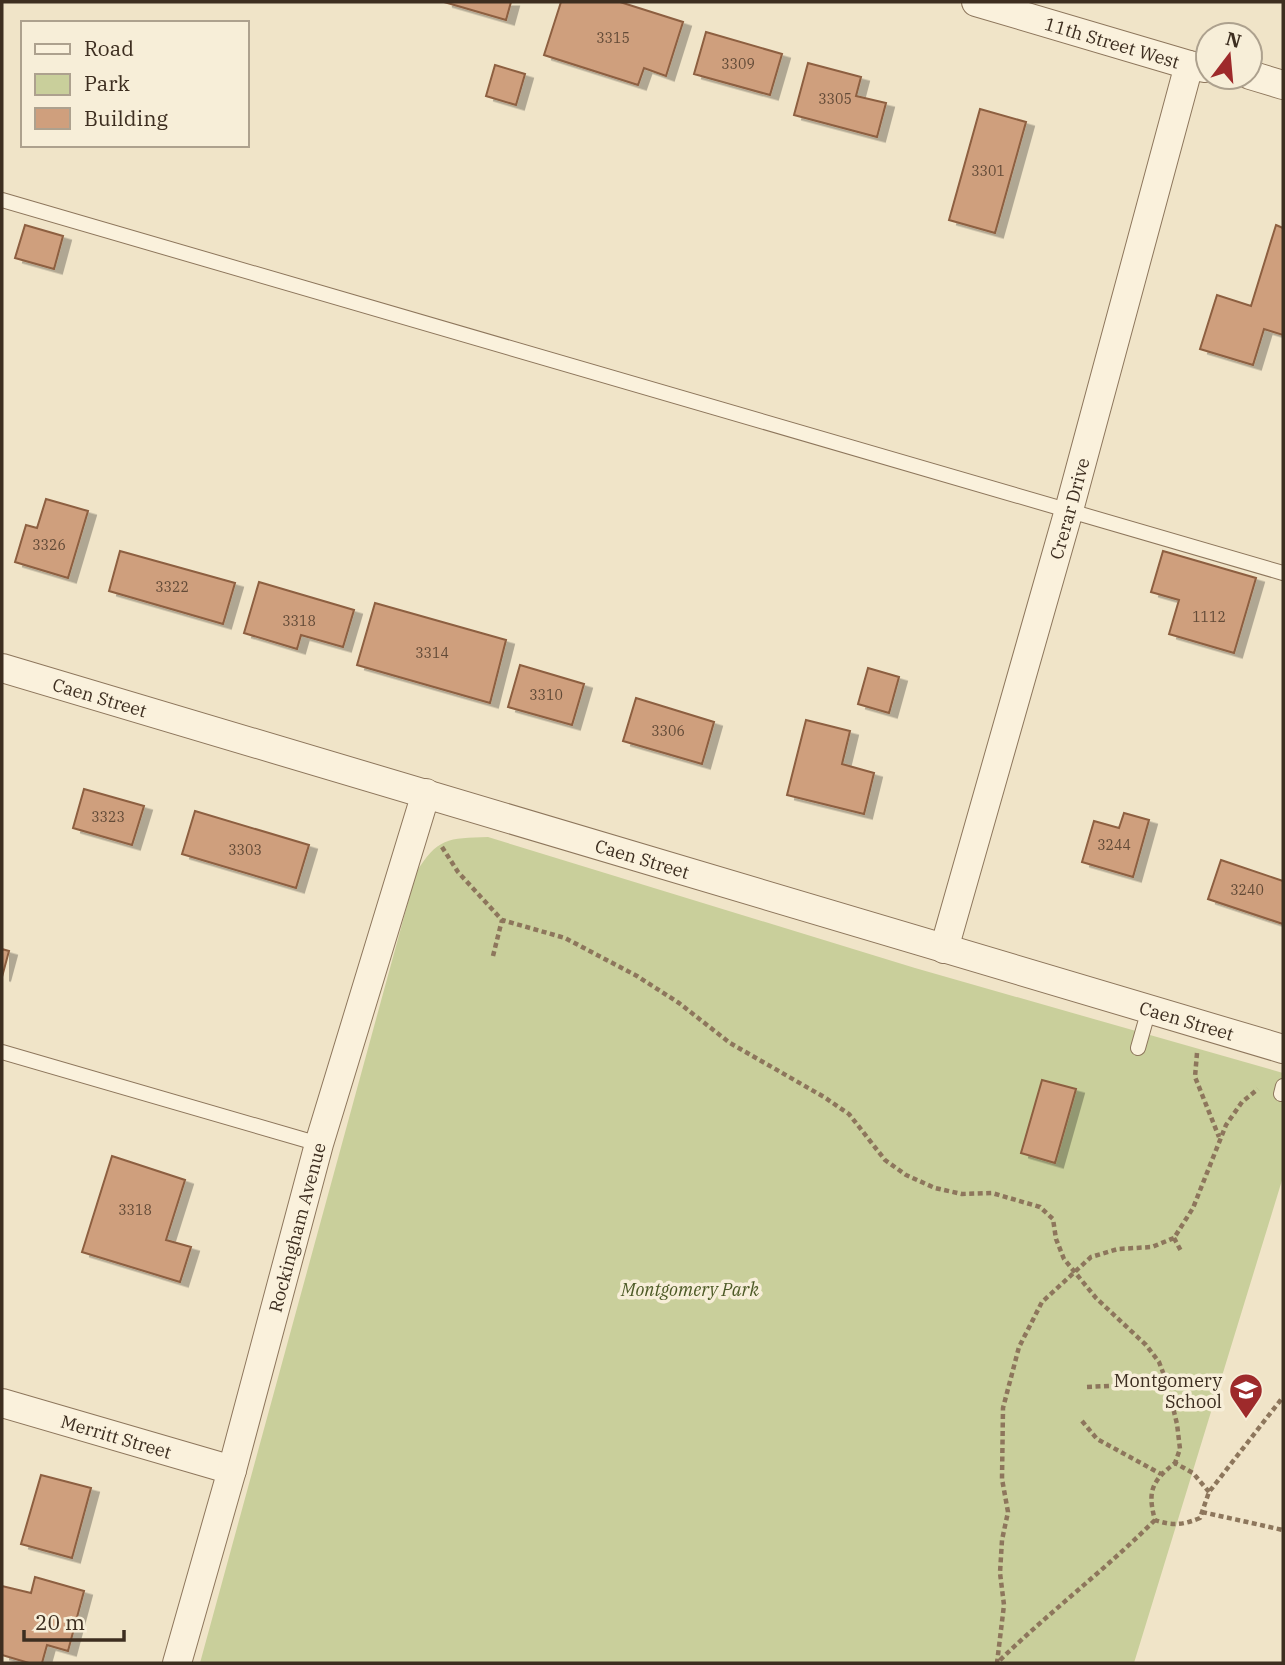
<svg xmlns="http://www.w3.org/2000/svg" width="1285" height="1665" font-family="'IBM Plex Serif',serif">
<defs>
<filter id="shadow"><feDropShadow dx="8" dy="4.5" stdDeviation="0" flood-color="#0004"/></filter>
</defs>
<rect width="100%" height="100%" fill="#f0e4c8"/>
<path fill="#c9cf9b" d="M488,837l427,131 368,105v104l-149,486h-934l216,-790c21,-35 32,-35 72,-36z"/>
<path fill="#cf9f7d" stroke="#8d5f41" stroke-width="2" filter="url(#shadow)" d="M444,2h67l-5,18z
M561,2h59l63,20 -17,54 -22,-8 -6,17 -94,-30z
M706,32l76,22 -12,41 -76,-21z
M808,63l53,14 -5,19 30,7 -9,34 -83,-22z
M495,65l30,9 -9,31 -30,-9z
M980,109l46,13 -31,111 -46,-13z
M25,225l38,11 -9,33 -39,-11z
M1276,225l7,3v107l-19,-6 -11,36 -53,-16 17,-54 34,11z
M46,499l42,12 -20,67 -53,-16 11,-37 11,3z
M120,551l115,32 -12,41 -114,-33z
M1163,551l93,27 -22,75 -65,-19 10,-34 -28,-8z
M259,582l95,28 -11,37 -42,-12 -4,14 -53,-16z
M375,603l131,37 -16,63 -133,-38z
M520,665l64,19 -12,41 -64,-18z
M868,668l31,9 -10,36 -31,-9z
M636,698l78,24 -12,42 -79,-23z
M806,720l44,11 -8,33 32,9 -10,41 -77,-19z
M84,789l60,17 -12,39 -59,-17z
M195,811l114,34 -13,43 -114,-34z
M1124,813l25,7 -16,57 -51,-15 12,-41 25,7z
M1221,860l62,21v43l-75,-25z
M2,949l7,2 -7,26z
M1042,1080l34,9 -21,74 -34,-10z
M112,1156l73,24 -19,60 25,7 -11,35 -98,-30z
M41,1475l50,13 -19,70 -51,-14z
M35,1577l49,14 -16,60 -21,-6 -5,18h-13l-27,-8v-69l29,7z"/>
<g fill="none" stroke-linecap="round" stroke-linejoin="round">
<g stroke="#8d765c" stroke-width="16">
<path id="service" d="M2,200l1281,373
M1138,1048l11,-39
M2,1052l317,92
M1281,1094l2,-8"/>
</g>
<g stroke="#8d765c" stroke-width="30">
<g id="minor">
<path id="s1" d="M976,2l213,63 16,3"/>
<path d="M1250,75l33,10"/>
<path id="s2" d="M2,668l1281,381"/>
<path id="s3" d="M944,949l125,-439 120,-445"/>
<path id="s4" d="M2,1403l230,67"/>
<path id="s5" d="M177,1663l55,-193 87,-326 107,-351"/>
</g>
</g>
<path stroke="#8d765c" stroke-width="4.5" stroke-dasharray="5 3.5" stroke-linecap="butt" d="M442,847l16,25 44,48 63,18 72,38 42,27 51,40 94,54 25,17 36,46 21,15 29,13 27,6 30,-1 48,14 13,12 3,20 8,20 32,39 50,47 13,17 8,21 10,41 3,25 -5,14
M493,956l9,-36
M1197,1053l-2,24 24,60
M1174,1238l7,13
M1087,1387l80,-4
M1082,1421l15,18 64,35
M1209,1492l-16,-19 -18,-10c-23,18 -28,28 -20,57 17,6 28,5 45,-2l9,-26 74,-95
M1202,1512l81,18
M1155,1520c-50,50 -107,93 -158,143l7,-58 -4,-32 2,-33 6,-28 -6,-33 1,-71 16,-61 23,-45 49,-45 27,-8 34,-2 22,-9 19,-30 33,-83 16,-23 16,-13"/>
<use href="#service" stroke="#faf1dc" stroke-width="14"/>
<use href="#minor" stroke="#faf1dc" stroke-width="28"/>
</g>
<defs>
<g id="school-pin" transform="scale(1.75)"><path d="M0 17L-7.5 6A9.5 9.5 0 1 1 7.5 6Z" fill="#9e2a2b" stroke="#f7eed8"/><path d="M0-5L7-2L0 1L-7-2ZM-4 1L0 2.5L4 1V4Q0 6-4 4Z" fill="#fff"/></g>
</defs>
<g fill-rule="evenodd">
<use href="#school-pin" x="1246" y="1390"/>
</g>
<g text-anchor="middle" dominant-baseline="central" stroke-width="7" stroke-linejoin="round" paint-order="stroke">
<g font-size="14" fill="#624a37">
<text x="613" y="38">3315</text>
<text x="738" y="64">3309</text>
<text x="835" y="99">3305</text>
<text x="988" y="171">3301</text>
<text x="49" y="545">3326</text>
<text x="172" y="587">3322</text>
<text x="1209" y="617">1112</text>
<text x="299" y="621">3318</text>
<text x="432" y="653">3314</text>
<text x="546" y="695">3310</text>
<text x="668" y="731">3306</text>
<text x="108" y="817">3323</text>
<text x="1114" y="845">3244</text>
<text x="245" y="850">3303</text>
<text x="1247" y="890">3240</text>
<text x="135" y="1210">3318</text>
</g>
<g font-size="18" fill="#3d2e20" stroke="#f7eed8">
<text stroke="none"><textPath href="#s1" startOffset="142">11th Street West</textPath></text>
<text stroke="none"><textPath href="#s3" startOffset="458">Crerar Drive</textPath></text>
<text stroke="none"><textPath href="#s2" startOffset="102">Caen Street</textPath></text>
<text stroke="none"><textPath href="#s2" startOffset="668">Caen Street</textPath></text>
<text stroke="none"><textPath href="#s2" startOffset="1236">Caen Street</textPath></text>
<text stroke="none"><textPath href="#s5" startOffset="452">Rockingham Avenue</textPath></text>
<text stroke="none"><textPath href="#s4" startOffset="119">Merritt Street</textPath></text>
</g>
<g font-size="18" font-style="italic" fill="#4d5a26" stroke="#f7eed8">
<text x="690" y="1289">Montgomery Park</text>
</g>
<g font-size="18" fill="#3d2e20" stroke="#f7eed8" text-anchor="end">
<text x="1222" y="1380">Montgomery<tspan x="1222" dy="21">School</tspan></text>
</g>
</g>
<rect width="1285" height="1665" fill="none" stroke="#3d2e20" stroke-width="7"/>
<rect x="21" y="21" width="228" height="126" fill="#f7eed8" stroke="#ada18e" stroke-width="2"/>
<rect x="35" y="44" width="35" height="10" fill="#faf1dc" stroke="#ada18e" stroke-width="2"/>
<text x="84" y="56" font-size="21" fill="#3d2e20">Road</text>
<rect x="35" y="74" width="35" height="21" fill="#c9cf9b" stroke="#ada18e" stroke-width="2"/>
<text x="84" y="91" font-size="21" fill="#3d2e20">Park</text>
<rect x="35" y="108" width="35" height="21" fill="#cf9f7d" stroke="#ada18e" stroke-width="2"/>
<text x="84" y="126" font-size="21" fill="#3d2e20">Building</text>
<g transform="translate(1229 56) rotate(16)"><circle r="33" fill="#f7eed8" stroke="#ada18e" stroke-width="2"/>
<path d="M0-5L12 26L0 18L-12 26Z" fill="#9e2a2b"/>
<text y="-10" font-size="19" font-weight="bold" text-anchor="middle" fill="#3d2e20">N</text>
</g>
<path d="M24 1630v10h100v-10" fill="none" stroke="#3d2e20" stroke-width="3.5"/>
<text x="35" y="1630" font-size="21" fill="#3d2e20" stroke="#f7eed8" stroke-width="5" paint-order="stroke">20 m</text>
</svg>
